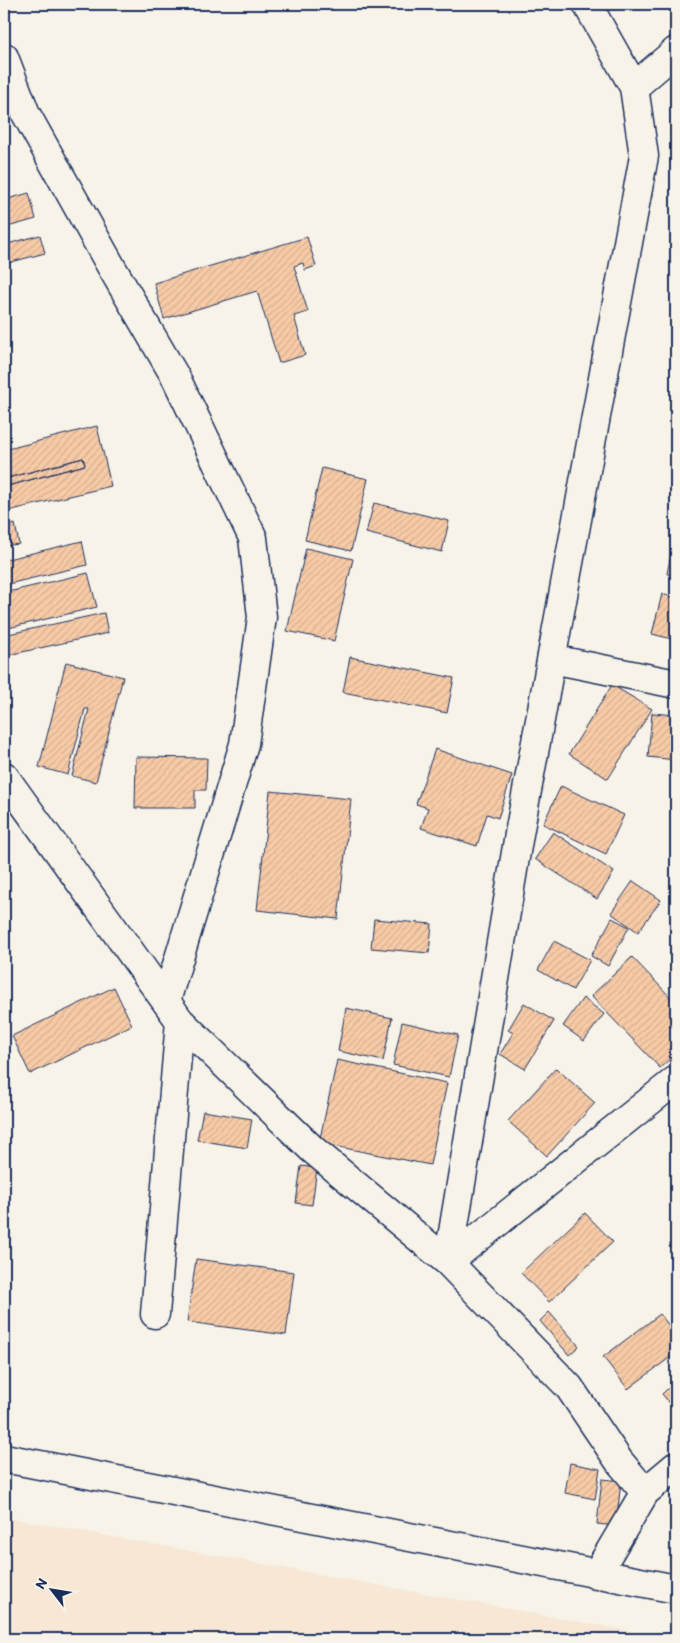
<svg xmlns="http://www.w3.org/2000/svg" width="680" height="1643" font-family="Itim,sans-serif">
<defs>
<pattern id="building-hatch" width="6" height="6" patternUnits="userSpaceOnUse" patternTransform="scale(1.25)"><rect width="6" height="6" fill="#f8cba7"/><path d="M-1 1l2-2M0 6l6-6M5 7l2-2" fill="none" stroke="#d4af92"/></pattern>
</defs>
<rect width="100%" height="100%" fill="#f7f3e8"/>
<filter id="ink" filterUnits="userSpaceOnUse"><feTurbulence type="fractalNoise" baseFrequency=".02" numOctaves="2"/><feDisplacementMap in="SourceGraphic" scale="10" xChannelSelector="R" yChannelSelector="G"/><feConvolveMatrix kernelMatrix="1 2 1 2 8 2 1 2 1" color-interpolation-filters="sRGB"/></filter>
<g filter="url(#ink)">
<path fill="#f7e7d4" d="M4,1517l669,122h-669z"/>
<path fill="url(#building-hatch)" stroke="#1b2f5e" d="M29,193l7,26 -32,9v-28z
M40,235l5,18 -41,11v-19z
M307,237l9,29 -11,4 -2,-7 -9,3 14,46 -14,4 11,39 -26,8 -22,-72 -93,28 -10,-36z
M97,426l14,60 -107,26v-25l81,-22 -2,-7 -79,21v-29z
M83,458l2,7 -81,22v-8z
M322,468l46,11 -17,72 -46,-11z
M374,503l75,18 -7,31 -76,-19z
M15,524l4,20 -15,2v-19z
M675,532h1v43l-9,-1z
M82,541l5,24 -83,20v-25z
M306,548l47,11 -19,82 -47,-10z
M88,573l9,34 -93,22v-36z
M662,594l14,4v42l-24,-6z
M104,613l4,20 -104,23v-21z
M350,657l104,21 -7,35 -104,-21z
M66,662l57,15 -27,105 -24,-6 17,-67h-4l-17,66 -29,-8z
M612,685l40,24 -44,70 -39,-25z
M652,713l24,2v45l-28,-3z
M435,749l77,26 -14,43 -11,-4 -10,32 -56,-18 7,-20 -12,-4z
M136,757l71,1 -1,32h-11v18h-60z
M561,786l63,29 -18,39 -63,-30z
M270,791l81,8 -13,120 -81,-9z
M553,832l61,40 -17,27 -62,-40z
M633,881l28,19 -23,32 -27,-19z
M612,918l17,9 -21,39 -17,-10z
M374,919l58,5 -3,29 -58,-5z
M554,941l36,19 -17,30 -35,-20z
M632,957l44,46v50l-16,15 -69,-72z
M114,987l18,38 -102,49 -18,-38z
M583,998l21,16 -20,27 -21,-15z
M524,1003l30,18 -29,48 -25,-15 13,-21 -5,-3z
M346,1008l46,10 -9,43 -45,-10z
M402,1022l56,13 -9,42 -56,-12z
M337,1060l110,23 -17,82 -111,-22z
M556,1068l39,35 -48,53 -39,-35z
M203,1111l49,8 -5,29 -50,-8z
M301,1166l16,2 -5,37 -16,-2z
M585,1213l28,29 -64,60 -28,-29z
M196,1259l98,13 -8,63 -99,-13z
M549,1312l30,34 -10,9 -29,-34z
M660,1314l16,21v18l-48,36 -25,-32z
M676,1381v30l-14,-17z
M570,1463l30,6 -5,30 -30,-6z
M602,1479l19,2 -5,45 -19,-2z
M598,1634l15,5h-17z"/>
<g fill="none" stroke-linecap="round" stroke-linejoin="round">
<g stroke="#1b2f5e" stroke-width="31">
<path id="street" d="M4,57l22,57 86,154 64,110 77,160 9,79 -18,127 -78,257
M634,87l42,-36
M552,659l124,25
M4,776l176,245 132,128 136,113 121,125 50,74 26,31
M448,1262l71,-428 125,-678 -10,-69 -47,-83
M448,1262l228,-182
M155,1314l25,-293
M596,1575l49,-83 31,-26"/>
</g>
<g stroke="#1b2f5e" stroke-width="31">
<path id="secondary" d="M4,1458l672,131"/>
</g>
<use href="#street" stroke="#f7f3e8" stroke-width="28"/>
<use href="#secondary" stroke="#f7f3e8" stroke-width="28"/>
</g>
</g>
<rect width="680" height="1643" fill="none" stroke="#f7f3e8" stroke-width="20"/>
<rect x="10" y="10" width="660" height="1623" fill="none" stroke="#1b2f5e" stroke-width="2" filter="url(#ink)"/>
<g transform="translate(52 1590) rotate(301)" stroke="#f7f3e8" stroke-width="4" paint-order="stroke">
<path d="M0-4L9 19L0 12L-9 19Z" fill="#1b2f5e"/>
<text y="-8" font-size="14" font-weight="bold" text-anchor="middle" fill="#1b2f5e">N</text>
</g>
</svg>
